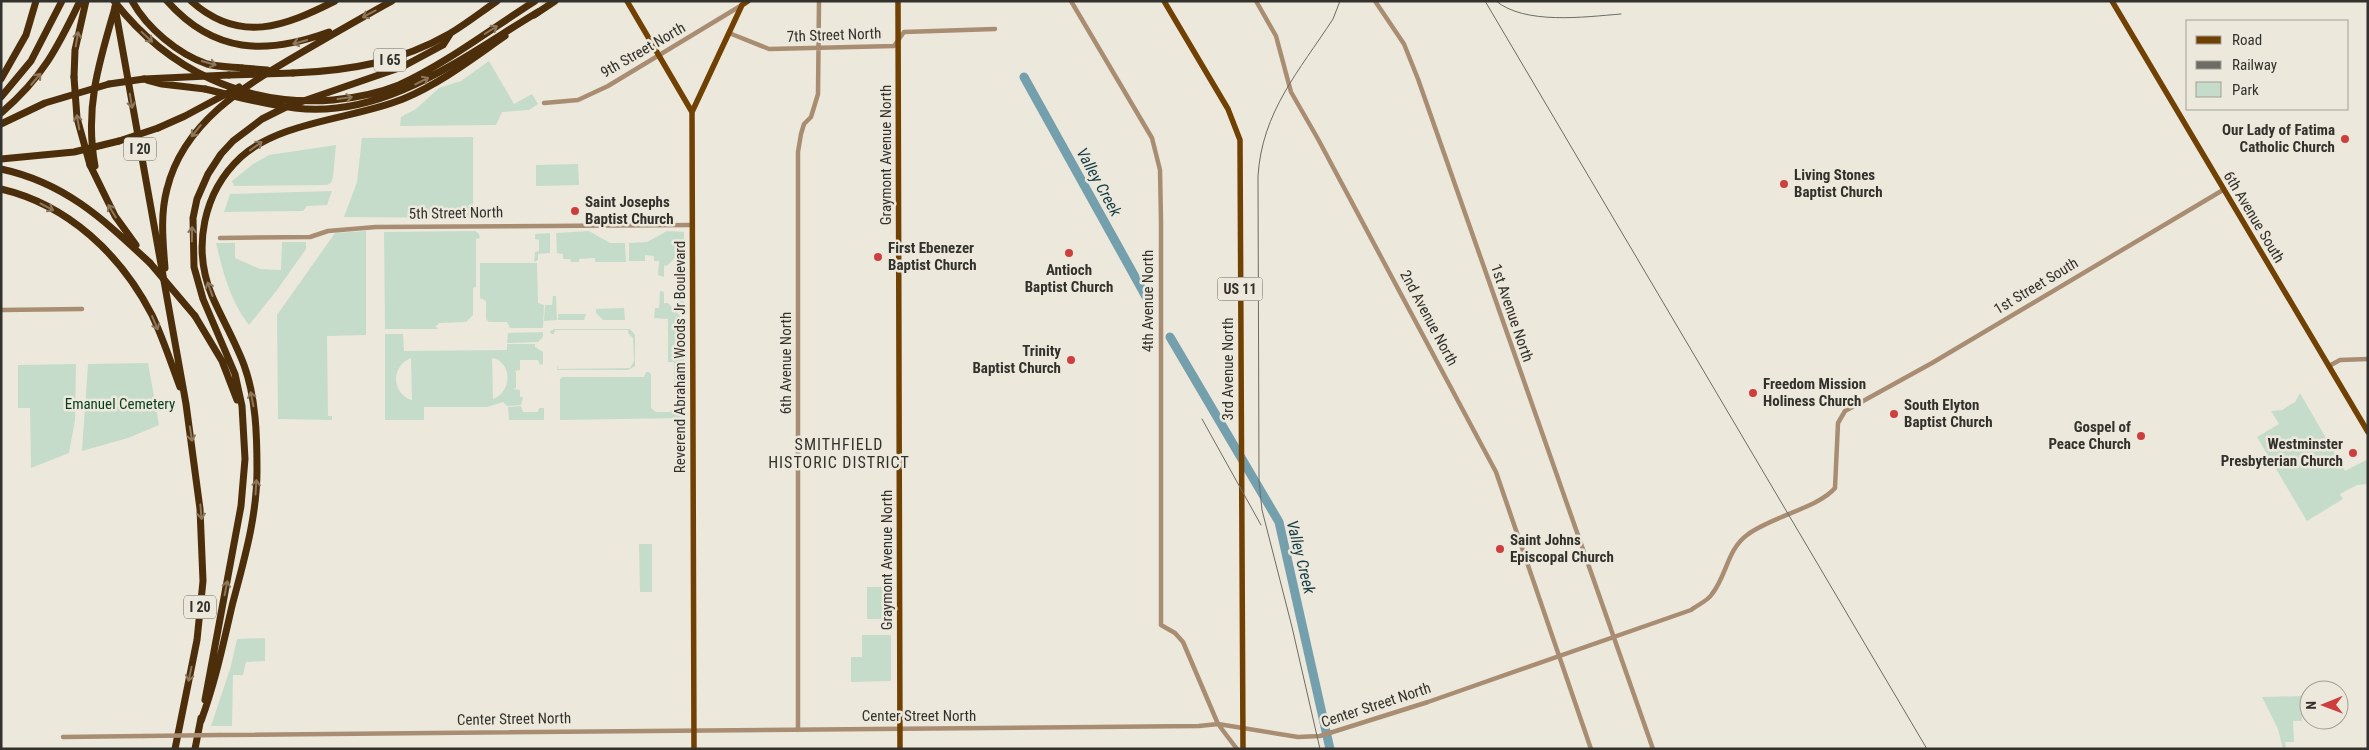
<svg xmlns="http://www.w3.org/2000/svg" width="2369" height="750" font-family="'Roboto Condensed',sans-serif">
<rect width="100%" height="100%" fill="#ece8db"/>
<path fill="#c6dccb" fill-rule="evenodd" d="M489,61l25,43 18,-10 6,10 -9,6 -27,2 -6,13 -96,1 1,-9 15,-8 23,-21 22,-7z
M473,137v81l-129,-1 13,-35 5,-44z
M336,145l-3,32 -2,6 -4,2 -93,1 -2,-5 21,-17 16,-9z
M578,164l1,21 -43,1v-21z
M332,191l-5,14 -20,1 -4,5 -79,1 6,-18z
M366,231v104l-39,1 1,80h4v4l-54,-1 -1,-104 58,-82z
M475,231l4,3 1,4 -4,1v48l-3,1v27l-7,7 -27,1 -1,2 -3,1 3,3h-53l-1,-97z
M589,231l21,12h15l1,19h-31v-4l-16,1v3h-8l-1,-3h-7v-5l-6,-1 -1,-20z
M667,231l17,1v16l-16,17 -4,1v11l-6,-2 1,-14h-5v-5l-9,-1v6h-16v-18l18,-1z
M550,233v20l-12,1v6l-4,2 1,-10 4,-1v-11l-4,-1v-5z
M282,242h24v7l-29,41 -28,35c-19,-24 -26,-53 -33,-82h19v15l25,11 21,1z
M684,259v51l-9,-10v-13l3,-2 -3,-3v-13z
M480,263h57l1,40 6,2 -1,23h-33l-3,-6h-18l-3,-3v-18l-6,-3z
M660,291l4,1v11h4l16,17v98l-124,2v-41l2,-2h82l2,-5h3l2,2v34l5,4h14l5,-5 -1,-45h-6v-43l-14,-1 1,-10h4z
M553,296h3l1,24 -13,1 1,-16h7z
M624,308l1,12h-22l-7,-7v-4z
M558,314h28l-2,6h-26z
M554,329h76l5,6v31l-7,4h-71v-5l1,4 72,-1 4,-7 -1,-23 -5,-5v-3h-73l-1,4h-3l-1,-3z
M543,332v5l-5,5 -31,1 1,-10z
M385,334h18l1,17 103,-1v-6h28v3l8,5v12l-3,1 -2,-5h-18v10l-6,1 2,1v16l-3,1 7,1v7h3l-2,8 -14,1 -4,-4 -16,5h-63v13h-39zM411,358l1,42h-1c-20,-8 -20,-34 0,-42zM492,358c21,4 20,34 1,41z
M148,363l11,62 -31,13 -46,13 6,-87z
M76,364l-1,56 -6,33 -38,15 -1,-60h-12v-43z
M2300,393l45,78 23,-12v25l-11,1 -17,9 3,5 -36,22 -50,-84 22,-13 -8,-13 11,-1 13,-8z
M521,406l2,6h15l1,-4h5v12h-35l-1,-13z
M639,544h13v48h-12z
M867,587h24v32h-24z
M862,635h29v46l-40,1v-25h11z
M265,638v23l-19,1 -3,13h-10l-1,51h-21l20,-60 6,-27z
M2301,696l1,25h-9l1,21h-9l1,7h-3l-5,-20 -16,-32z"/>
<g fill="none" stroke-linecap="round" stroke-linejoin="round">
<path stroke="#749fac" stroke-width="9" d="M1024,77l125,225
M1170,337l109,185 51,227"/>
<path stroke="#a88d73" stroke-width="4.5" d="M1071,1l81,137 8,32 1,51v404l14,8 8,9 35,82 19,25
M1256,1l20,35 15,56 27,47 178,333 95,277
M1375,1l29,43 14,35 235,670
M729,33l40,16 125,-3 10,-14 91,-3
M544,103l34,-3 30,-14 134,-81
M220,238l90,-1 18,-6 48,-4 316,-2
M1,310l81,-1
M2329,366l11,-6 28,-1
M798,730v-578l3,-18 3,-10 7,-7 7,-23 1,-93
M220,735l979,-9 19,-2 80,13 22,-1 108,-34 263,-92c6,-5 17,-9 21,-16 15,-19 15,-44 35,-59 23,-18 71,-27 88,-47l3,-65 7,-12 87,-48 291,-173
M63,737l81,-1"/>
<path stroke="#704103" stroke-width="5.5" d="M627,1l65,111 2,637
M898,1l2,748
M1164,1l64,108 12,31 3,609
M2112,1l256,431
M692,112l50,-107 6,-4"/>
<path stroke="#4d2e0b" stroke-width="7" d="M132,1c15,27 46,53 75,63 11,3 24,3 35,4
M167,1c47,53 99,54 162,31
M191,1c49,44 94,25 144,0
M115,7l71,397 14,105 3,72 -6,59 -22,109
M534,15l21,-14
M293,73c56,-2 107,-11 156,-39 17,-10 32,-22 48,-33
M74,77l1,-27 11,-49
M1,79l25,-44 10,-34
M144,79l85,-4
M147,80l15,4 43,5
M1,97l30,-36 31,-60
M1,113c41,-35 56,-64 79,-112
M1,124l44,-21 64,-19
M158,128l27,-12 54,-29
M1,159l73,-7 45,-11
M90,165l25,51 21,29
M1,169c65,14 103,51 149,94
M1,189c68,16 120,66 151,126 11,23 19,48 28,72
M165,268c-2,-26 -5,-53 2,-79 16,-66 77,-103 132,-135 31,-18 62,-36 93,-53
M195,316l27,45 15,39
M205,700l36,-194 4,-47 -3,-53 -7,-32 -32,-75 -9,-32 -1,-49 4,-19 11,-25 13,-20 12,-13 29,-22 24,-12 116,-40 41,-22 7,-11
M201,721c14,-38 22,-76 31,-115 12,-46 25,-89 25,-136 0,-35 -1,-72 -13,-105 -9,-24 -22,-46 -32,-69 -20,-48 -9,-104 29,-139 39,-36 113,-38 162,-58 38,-16 69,-40 102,-63
M195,749l6,-31"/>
<path stroke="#6d6b63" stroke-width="1" d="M1485,1l442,748
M1496,1c29,24 88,16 125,13
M1202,419l59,106
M1320,749l-28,-122 -30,-117 -3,-29 -1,-305c4,-64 41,-105 75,-157l7,-18"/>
<path stroke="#a88d73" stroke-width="4.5" d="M144,736l76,-1"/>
<path stroke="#4d2e0b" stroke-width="7" d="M114,1c54,69 131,106 219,99 21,-2 46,-7 66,-15 48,-22 92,-56 136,-84
M242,68l25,2
M229,75l64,-2
M74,77l3,41 13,47
M109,84l35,-5
M205,89c30,7 60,16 90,19 91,11 169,-52 243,-96
M119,141l39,-13
M95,166c-11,-60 5,-107 22,-165
M150,263l45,53"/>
</g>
<defs><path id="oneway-shaft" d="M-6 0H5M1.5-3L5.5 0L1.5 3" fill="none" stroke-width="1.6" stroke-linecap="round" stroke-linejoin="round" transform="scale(1.25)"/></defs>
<g stroke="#8d785e">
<use href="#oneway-shaft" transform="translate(369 14) rotate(152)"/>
<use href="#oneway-shaft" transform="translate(491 30) rotate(-32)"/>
<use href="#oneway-shaft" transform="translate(147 37) rotate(43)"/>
<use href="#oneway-shaft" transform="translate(77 39) rotate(-80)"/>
<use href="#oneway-shaft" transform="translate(300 42) rotate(164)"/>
<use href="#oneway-shaft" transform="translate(209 63) rotate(16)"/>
<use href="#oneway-shaft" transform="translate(36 79) rotate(-50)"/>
<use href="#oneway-shaft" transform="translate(422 81) rotate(-27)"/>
<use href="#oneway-shaft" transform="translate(345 98) rotate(-8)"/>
<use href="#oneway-shaft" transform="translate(131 101) rotate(80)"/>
<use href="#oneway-shaft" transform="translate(78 122) rotate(-100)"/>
<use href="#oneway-shaft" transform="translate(196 131) rotate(129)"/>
<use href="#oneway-shaft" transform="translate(256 146) rotate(-36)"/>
<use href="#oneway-shaft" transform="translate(47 207) rotate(28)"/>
<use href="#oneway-shaft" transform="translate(112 211) rotate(-121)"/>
<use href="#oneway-shaft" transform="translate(192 234) rotate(-89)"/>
<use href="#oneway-shaft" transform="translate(210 289) rotate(-110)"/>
<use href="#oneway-shaft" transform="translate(155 323) rotate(67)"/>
<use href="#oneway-shaft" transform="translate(252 399) rotate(-101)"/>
<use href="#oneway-shaft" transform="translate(191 434) rotate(81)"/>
<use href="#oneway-shaft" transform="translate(256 487) rotate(-86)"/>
<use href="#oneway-shaft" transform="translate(201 512) rotate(85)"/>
<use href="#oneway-shaft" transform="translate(226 588) rotate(-79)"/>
<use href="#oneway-shaft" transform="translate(190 674) rotate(102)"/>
</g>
<g fill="#cd3e3e" stroke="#ece8db" stroke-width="2">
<circle cx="2345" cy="139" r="5"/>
<circle cx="1784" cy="184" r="5"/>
<circle cx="575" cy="211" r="5"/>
<circle cx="1069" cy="253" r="5"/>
<circle cx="878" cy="257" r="5"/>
<circle cx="1071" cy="360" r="5"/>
<circle cx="1753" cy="393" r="5"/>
<circle cx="1894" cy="414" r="5"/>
<circle cx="2141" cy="436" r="5"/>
<circle cx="2353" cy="453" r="5"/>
<circle cx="1500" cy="549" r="5"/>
</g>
<g text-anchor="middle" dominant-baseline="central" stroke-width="5" stroke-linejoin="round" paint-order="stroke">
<g fill="#ece8db" stroke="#6a6860" stroke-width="1">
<rect x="374" y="48.5" width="32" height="23" rx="4"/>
<rect x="124" y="137.5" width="32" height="23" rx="4"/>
<rect x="1217.5" y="277.5" width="45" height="23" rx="4"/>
<rect x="184" y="595.5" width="32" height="23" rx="4"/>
</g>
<g font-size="14" font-weight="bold" fill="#32312c">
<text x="390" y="60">I 65</text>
<text x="140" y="149">I 20</text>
<text x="1240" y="289">US 11</text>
<text x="200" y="607">I 20</text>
</g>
<g font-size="15" fill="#32312c" stroke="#ece8db">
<text transform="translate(834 35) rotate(-2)">7th Street North</text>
<text transform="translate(643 50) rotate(-30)">9th Street North</text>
<text transform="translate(886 155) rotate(-90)">Graymont Avenue North</text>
<text transform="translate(456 213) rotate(-1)">5th Street North</text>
<text transform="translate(2254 217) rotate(59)">6th Avenue South</text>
<text transform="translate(2036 286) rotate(-31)">1st Street South</text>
<text transform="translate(1148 301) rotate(-90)">4th Avenue North</text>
<text transform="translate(1512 313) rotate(71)">1st Avenue North</text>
<text transform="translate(1429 318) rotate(62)">2nd Avenue North</text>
<text transform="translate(680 357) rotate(-90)">Reverend Abraham Woods Jr Boulevard</text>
<text transform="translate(786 363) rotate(-90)">6th Avenue North</text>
<text transform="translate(1228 369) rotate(-90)">3rd Avenue North</text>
<text transform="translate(887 560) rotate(-90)">Graymont Avenue North</text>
<text transform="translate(1376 705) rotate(-18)">Center Street North</text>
<text x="919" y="716">Center Street North</text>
<text transform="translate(514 719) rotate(-1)">Center Street North</text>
</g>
<g font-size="15" font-weight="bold" fill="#32312c" stroke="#ece8db" text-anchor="start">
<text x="2335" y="130" text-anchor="end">Our Lady of Fatima<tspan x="2335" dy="17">Catholic Church</tspan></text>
<text x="1794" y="175">Living Stones<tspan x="1794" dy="17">Baptist Church</tspan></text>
<text x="585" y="202">Saint Josephs<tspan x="585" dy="17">Baptist Church</tspan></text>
<text x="888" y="248">First Ebenezer<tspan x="888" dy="17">Baptist Church</tspan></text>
<text x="1069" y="270" text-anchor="middle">Antioch<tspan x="1069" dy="17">Baptist Church</tspan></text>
<text x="1061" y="351" text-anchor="end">Trinity<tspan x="1061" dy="17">Baptist Church</tspan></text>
<text x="1763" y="384">Freedom Mission<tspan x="1763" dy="17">Holiness Church</tspan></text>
<text x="1904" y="405">South Elyton<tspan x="1904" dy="17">Baptist Church</tspan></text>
<text x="2131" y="427" text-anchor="end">Gospel of<tspan x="2131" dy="17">Peace Church</tspan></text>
<text x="2343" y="444" text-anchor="end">Westminster<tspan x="2343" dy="17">Presbyterian Church</tspan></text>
<text x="1510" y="540">Saint Johns<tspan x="1510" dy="17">Episcopal Church</tspan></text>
</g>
<g font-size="15" fill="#053e1d" stroke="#ece8db">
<text x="120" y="404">Emanuel Cemetery</text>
</g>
<g font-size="16" font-style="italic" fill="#133c46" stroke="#ece8db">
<text transform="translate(1099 182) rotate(61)">Valley Creek</text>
<text transform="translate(1301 557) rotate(76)">Valley Creek</text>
</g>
<g font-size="16" letter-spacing="1" fill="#32312c" stroke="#ece8db">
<text x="839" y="444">SMITHFIELD<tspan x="839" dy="18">HISTORIC DISTRICT</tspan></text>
</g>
</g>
<rect width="2369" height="750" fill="none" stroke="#32312c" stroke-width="5"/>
<rect x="2186" y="20" width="162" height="90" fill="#ece8db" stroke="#a29f95"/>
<rect x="2196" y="36" width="25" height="8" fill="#704103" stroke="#a29f95"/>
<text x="2232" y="45" font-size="15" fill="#32312c">Road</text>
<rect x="2196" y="61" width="25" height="8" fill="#6d6b63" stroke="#a29f95"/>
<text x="2232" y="70" font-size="15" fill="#32312c">Railway</text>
<rect x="2196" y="82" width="25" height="15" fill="#c6dccb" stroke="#a29f95"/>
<text x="2232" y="95" font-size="15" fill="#32312c">Park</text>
<g transform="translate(2324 705) rotate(269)"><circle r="24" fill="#ece8db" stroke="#a29f95"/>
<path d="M0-4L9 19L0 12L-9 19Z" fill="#cd3e3e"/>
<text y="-8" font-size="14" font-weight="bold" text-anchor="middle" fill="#32312c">N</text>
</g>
</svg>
